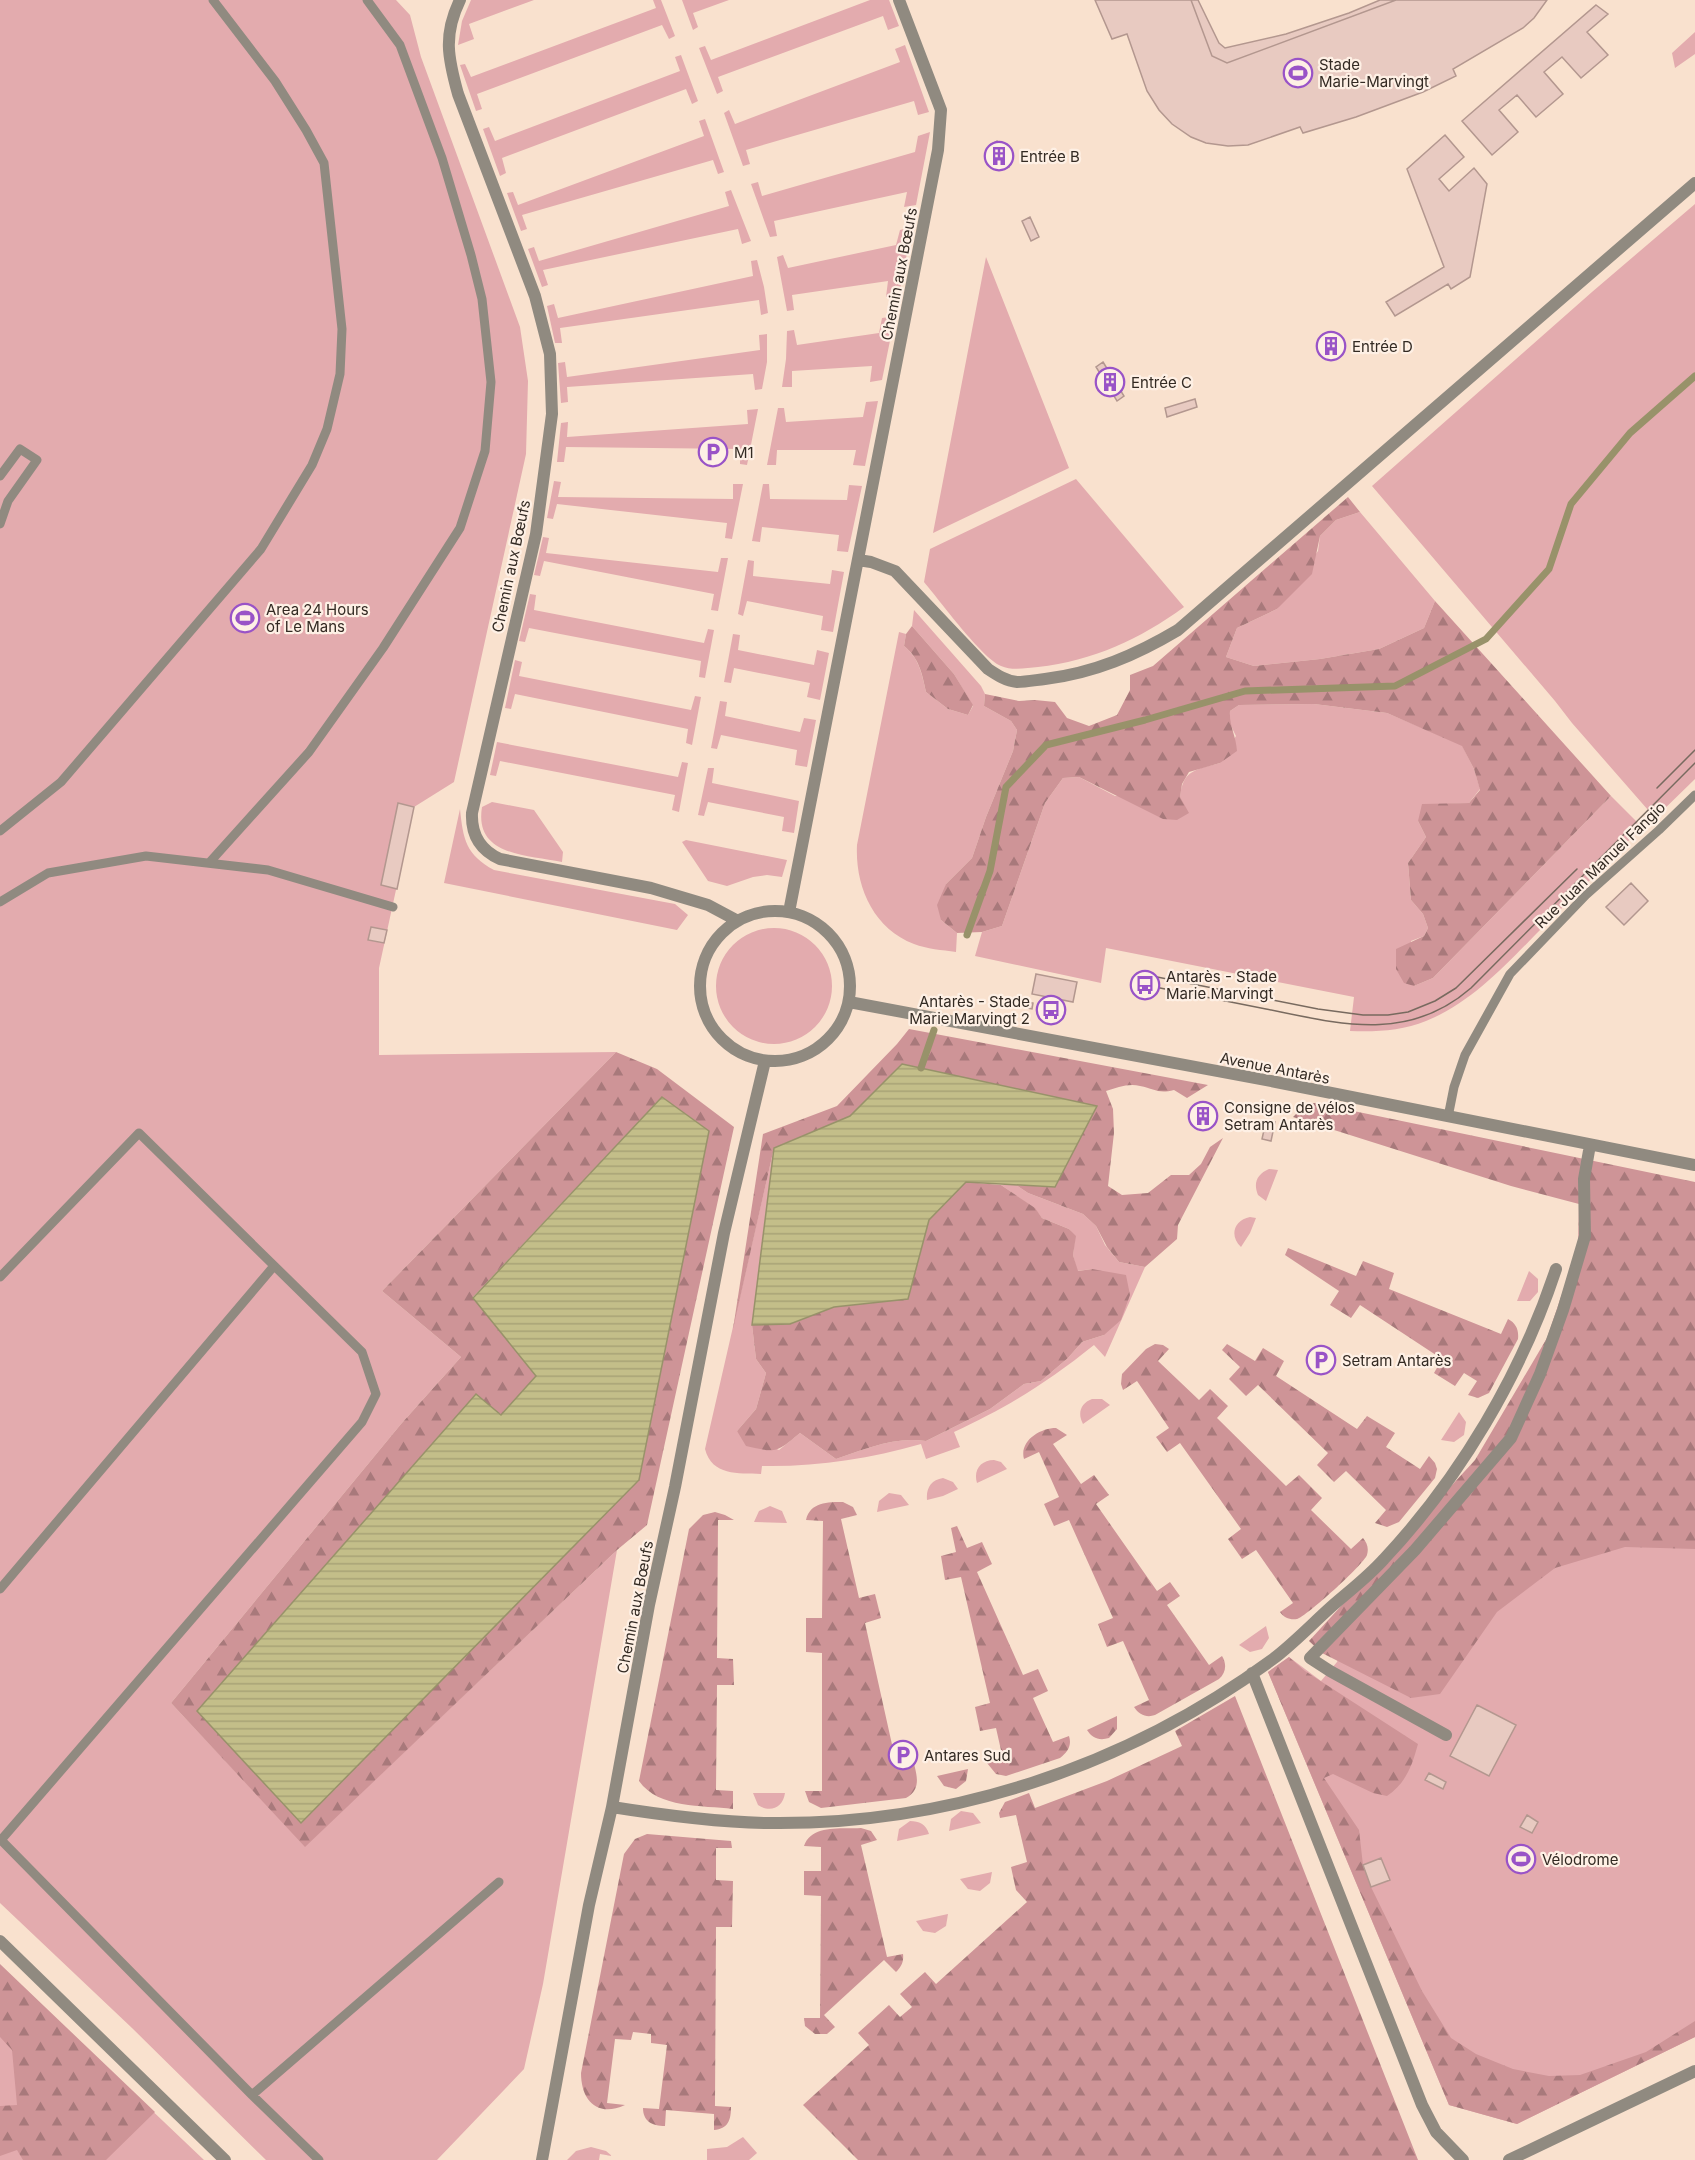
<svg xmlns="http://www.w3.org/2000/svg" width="1695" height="2160" font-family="Inter,sans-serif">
<defs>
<pattern id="forest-firs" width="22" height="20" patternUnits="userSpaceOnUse" patternTransform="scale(1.5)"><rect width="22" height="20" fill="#ce9497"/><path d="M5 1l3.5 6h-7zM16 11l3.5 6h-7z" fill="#a8797b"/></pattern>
<pattern id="water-rules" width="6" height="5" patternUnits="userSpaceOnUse" patternTransform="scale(1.5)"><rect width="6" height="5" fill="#c3be89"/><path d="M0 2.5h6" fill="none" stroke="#a8a376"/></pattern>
</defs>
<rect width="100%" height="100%" fill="#f9e1ce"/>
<path fill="#e3abae" d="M0,0h396l14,15 11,42 99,270 8,54 -2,73 -72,328 -40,25 -35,161v87l237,-3 -234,239 79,66 -60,67 -230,279 134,143 312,-296 -74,434 -19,85 -87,91h-171l-134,-132 -132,-125z
M471,0h63l-65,24 5,15 -16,6 4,-24z
M653,0h8l14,36 -6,3 -7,-14 -185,69 5,15 -6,2 -16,-46 5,-1 6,13 185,-69z
M682,0h47l-36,13 5,14 -5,3z
M870,0h19l10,26 -11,4 -5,-14 -165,61 5,14 -6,3 -18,-46 6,-2 6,14z
M1695,32v22l-20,14 -3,-15z
M905,45l24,67 -11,3 -4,-14 -168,49 4,14 -7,2 -19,-53 5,-3 6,14 165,-62 -5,-13z
M681,55l17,46 -6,3 -6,-15 -184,69 4,15 -6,3 -17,-47 6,-2 6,14 185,-70 -5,-14z
M705,119l19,53 -6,2 -5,-14 -191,55 5,14 -6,2 -14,-38 6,-1 5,13 186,-69 -5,-15z
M930,132l-14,73 -12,2 3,-15 -133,29 3,15 -7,1 -19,-53 7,-2 4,14 153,-44 3,-16z
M731,190l20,51 -9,3 -4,-15 -195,41 5,15 -6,2 -14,-38 6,-2 5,14 190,-55 -4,-14z
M1695,204v575l-40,39 -83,-95 -17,-22 -183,-215 220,-194z
M912,227l-13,68 -13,2 2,-16 -96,14 2,15 -7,1 -10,-54 6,-2 5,13 108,-23 4,-15z
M986,257l83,211 -136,65z
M757,260l7,27 4,26 -7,2 -2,-15 -199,28 2,15h-7l-8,-37 7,-2 4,14 195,-42 -2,-15z
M895,316l-13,64 -12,2 2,-16 -80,5v16h-10l4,-28 1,-28 7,-1 3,15 82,-12 3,-15z
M767,334v28l-5,27 -7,1 -2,-16 -186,13 1,15 -7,1 -3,-40 7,-1 2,15 193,-27 -1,-15z
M878,401l-13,65 -12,-1 3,-15h-79l-1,15h-9l11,-57h6l2,14 77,-5 3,-15z
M758,409l-11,56 -7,-1v-15l-174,-2 -2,15h-7l4,-39 7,-1 -1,15 181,-13 -1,-14z
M1076,479l108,128c-44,32 -91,54 -146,60 -11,1 -26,4 -37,-1 -19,-8 -61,-65 -77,-84l6,-33z
M554,481l7,1 -3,15 175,2v-15h10l-11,55 -7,-1 2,-15 -170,-19 -4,15 -6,-1z
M763,484h6l1,15 77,1 2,-15 13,1 -14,66 -11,-1 2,-16 -77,-8 -2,15 -8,-1z
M1360,512l75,89 -11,27 -45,21 -59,10 -66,7 -28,-9 11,-29 40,-19 41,-58 2,-15 16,-16z
M543,537l6,1 -3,15 172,19 3,-14h7l-10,53 -7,-1 3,-16 -170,-33 -4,15 -6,-1z
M748,560l6,1 -1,15 77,8 2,-14 12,2 -11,60 -12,-2 2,-14 -76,-15 -4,15 -5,-2z
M530,594l6,1 -2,15 170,33 4,-14 6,1 -9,48 -6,-1 2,-16 -172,-33 -4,14 -6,-1z
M914,610l67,76 4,8 -1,12 27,15 6,9 -4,21 -27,66 -14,41 -26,26 -5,36 16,13 -1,19c-14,-2 -29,-3 -42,-8 -41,-16 -59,-58 -57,-99l42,-213 7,2 -2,12c15,12 18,28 22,46l22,17 20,6 5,-9 -19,-32 -42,-48z
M733,634l7,1 -2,15 76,15 3,-15 12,3 -9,47 -13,-3 3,-14 -76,-15 -3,15 -7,-1z
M515,660l7,2 -3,14 172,34 4,-14 6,1 -9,48 -6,-2 2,-14 -173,-35 -4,15 -6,-1z
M720,701l7,1 -2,14 75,16 4,-14 12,2 -9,47 -12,-2 2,-15 -76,-15 -4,14 -6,-1z
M1314,704l73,9 75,32 12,24 6,20 -11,14 -21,1 -30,17 8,16 -18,26 3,37 12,14 5,14 -4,8 -13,5 3,45 19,-8 178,-182 31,31c-32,33 -64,65 -96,97 -36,36 -72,78 -120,97 -24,10 -51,11 -76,10l4,-34 -248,-49 -5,35 -126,-27 7,-24 20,-6 43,-123 18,-25 16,-1 36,19 65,1c3,-28 16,-27 40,-34l16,-27 -7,-14 1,-11 9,-6z
M497,742l181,35 4,-15 6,1 -9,49 -7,-2 3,-15 -175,-34 -4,15 -6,-1z
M708,768h6l-2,15 87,18 -5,32 -12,-2 2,-14 -76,-15 -4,14 -6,-1z
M492,802l42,8 29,42 -1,10c-35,-7 -88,-6 -80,-55z
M460,809c3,30 6,46 34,61l181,34 13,11 -11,15 -233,-47z
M686,840l101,20 -5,17 -15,-2 -14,2 -26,9 -19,-5 -26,-39z
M716 986a58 58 0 1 1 116 0a58 58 0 1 1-116 0Z
M774,1148l-22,177 4,34 10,14 -10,36 -19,22 42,19 21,-17 36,26c29,-10 59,-23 90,-18l64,-32 34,-25 17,-3 27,-23 14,-16 22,-7 -12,-66 -15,2 -4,-16 2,-18 -6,-8 -27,-11 -8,-10 -33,-23h15l12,8 55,21 13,12 9,19 14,17 26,5 -40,90 -11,-12c-46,37 -86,62 -140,87l6,15 -34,12 -5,-15c-53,15 -104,23 -159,22l-1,8c-23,-1 -49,2 -56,-25z
M1269,1169l9,1 -12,31 -8,-6c-5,-12 -1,-21 11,-26z
M1250,1217l6,1 -6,15 -9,14c-12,-11 -7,-27 9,-30z
M1529,1271l9,8v13l-8,9h-13z
M1695,1318v719l-178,87 -68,-19 -181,-433 21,-15 32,24 16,-19 5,-13z
M1092,1399h10l8,6 -27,19c-6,-11 -2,-21 9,-25z
M1459,1412l7,10 -2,13 -10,7 -13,-2z
M994,1460l7,2 6,7 -30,14c-4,-13 4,-23 17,-23z
M943,1478l10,4 5,7 -15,7 -16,4c-1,-12 4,-20 16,-22z
M889,1493l12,2 8,10 -32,7 2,-11z
M770,1506l12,5 5,12 -33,-1 5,-11z
M1266,1626l3,12 -7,11 -12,3 -11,-7z
M753,1793h32c-2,15 -15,20 -27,12z
M961,1811l12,2 8,10 -32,8 2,-12z
M910,1821c9,0 16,3 19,13l-32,7 2,-12z
M992,1872l-2,11 -10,8 -12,-2 -8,-10z
M948,1914l-2,12 -11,7 -12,-2 -7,-10z
M0,1966l204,194h-204z
M743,2137l14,16 -8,7h-42v-11l20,-2z
M591,2147l15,4 6,5 -12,-2 -1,6h-32l9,-9z"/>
<path fill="url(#forest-firs)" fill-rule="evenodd" d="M1348,497l12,15 -24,8 -16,16 -8,38 -35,35 -40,19 -11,29 28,9 66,-7 59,-10 45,-21 11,-27 176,195 -178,182 -19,8 -10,-3 -8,-14v-20l28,-13 4,-8 -5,-14 -12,-14 -3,-37 18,-26 -8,-16 4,-17 47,-1 11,-13 -6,-21 -12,-23 -75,-33 -73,-9 -75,1 -9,6c-1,15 6,24 7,40l-17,12 -31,9 -7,12 -2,13 9,16 -12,7 -14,-1 -84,-42 -16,1 -18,25 -43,123 -20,6 -25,1 -16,-13 -4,-15 9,-21 26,-26 14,-41 27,-66 4,-21 -6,-9 -27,-15 1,-12 34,7 16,-1 20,2 12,16 22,8 28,-11 13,-25v-15l23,-9z
M912,626l42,48 19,31 -5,10 -20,-6 -22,-17c-4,-19 -7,-34 -22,-46l2,-12z
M909,1029l299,56 -21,13 -13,-8c-16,4 -19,-1 -34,-4 -12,-3 -23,2 -34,5l7,18 1,24 -6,53 14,9 26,-2 23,-18h18l12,-11 9,-17 13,-9 -45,87 -1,14 -32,28 -26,-5 -12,-15 -11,-21 -13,-12 -55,-21 -12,-8 39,2 41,-81 -194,-42 -52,52 -76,32 -41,181 30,-195 74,-28 60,-62z
M616,1052l41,17 77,58 -87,398 -30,25 -312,297 -134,-144 230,-279 60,-67 -79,-66zM662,1097l47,34 -408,692 -104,-112 279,-316 25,20 36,-39 -64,-79z
M1307,1103h8l380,79v367l-70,-2 -70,21 -58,44 -57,82 -29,4 -89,-45 -13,-12 166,-181 72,-122 31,-91 1,-43 -68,-18 -218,-69z
M966,1182l35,3 34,23 7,10 27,11 7,7 -3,19 5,16 14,-2 34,6 4,20 -9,25 -17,15 -22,7 -14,16 -27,23 -17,3 -34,25 -64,32c-31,-5 -61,8 -90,18l-36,-26c-24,20 -23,20 -54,13l-9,-15 19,-22 10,-36 -10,-14 -4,-34 38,-1 44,-17 74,-8 21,-79z
M1288,1248l68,28 7,-15 31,12 -5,16 112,45 7,-15c8,4 11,11 10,20l-29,54 -11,5 -10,-3 9,-14 -13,-8 -9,13 -21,-13 8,-14 -82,-54 -9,13 -21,-13 9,-14 -54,-36z
M1155,1344l8,1 6,4 -11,12 41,39 11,-11 18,17 -11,12 69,68 13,-11 23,23 -11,12 40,39 12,-11c4,5 6,10 4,17 -3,9 -61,62 -70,64 -7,1 -13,-1 -17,-7l13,-9 -37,-53 -14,9 -14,-20 13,-10 -61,-86 -13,9 -11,-15 13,-9 -32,-47 -14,9 -2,-6 1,-10 24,-25z
M1227,1344l28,17 8,-13 21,13 -8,15 81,53 10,-13 28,17 -9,14 34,22 9,-13 6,7 2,6 -2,9 -36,44 -12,5 -12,-4 11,-13 -40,-39 -12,11 -17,-17 11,-12 -70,-68 -12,11 -17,-17 11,-12 -18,-17z
M1056,1428l11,7 -14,9 28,40 13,-9 15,20 -13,9 61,87 13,-9 10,14 -13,9 42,60 13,-9c5,8 4,17 -3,23l-64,36c-8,3 -16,0 -21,-8l15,-7 -26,-59 -16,6 -9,-23 15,-6 -44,-98 -15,6 -10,-22 15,-7 -20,-45 -15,7c-5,-18 16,-31 32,-31z
M843,1502l10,5 4,8 -16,4 18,79 16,-4 6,24 -16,5 30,135 17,-3c3,16 12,33 -6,43l-85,10 -12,-6 -4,-11h17v-138l-16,-1v-34h16l1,-97 -17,-1c4,-18 22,-18 37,-18z
M715,1512l10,3 9,5h-16l-1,138 16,1 1,26h-17l-1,105 17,1v18c-31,-4 -74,0 -94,-28l50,-252 14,-14z
M957,1526l10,22 15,-6 10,22 -15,8 46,103 15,-6 10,22 -15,7 20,44 16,-6c3,9 -1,16 -9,22l-54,18 -10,-2 -9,-11 16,-4 -7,-31 -16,3 -5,-24 15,-4 -29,-126 -16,3 -4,-24 15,-4 -5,-24z
M1289,1657l16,14 113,73c-6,22 -12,39 -31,52l-14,-3 -40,-19 -9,4 35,52 4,35 8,22 51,104 29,47 25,16 37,15 36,7 31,-1 66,-23 49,-31v16l-178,87 -68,-19 -181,-433z
M1235,1696l183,464h-560l-55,-55 66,-60 -11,-12 31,-28 11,12 12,-10 -12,-13 25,-22 11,12 91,-82 -11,-12 -5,-23 16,-5 -11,-47 -16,3 -1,-5 6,-11 24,-9 6,15 72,-27 75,-35 -7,-15z
M1117,1716v13l-8,9c-10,3 -17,0 -22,-8z
M968,1769l-2,12 -10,8 -12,-3 -7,-10z
M861,1828l10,3 6,9 -16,5 26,112 16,-3c1,8 -2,13 -7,18l-12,-12 -60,55 11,12 -8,7h-12l-10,-8 -1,-8h16l1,-122 -17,-1v-24h17v-24l-17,-1c7,-22 39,-17 57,-18z
M647,1834l84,7 1,7h-16v32l17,1 -1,46h-16l-1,179 16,1c0,13 -3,22 -17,23v-16l-48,-4 -1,16c-13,0 -22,-5 -22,-18l16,1 8,-64 -16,-2v-9l-18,-2 -2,8 -16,-1 -8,64 18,2c-28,13 -44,-5 -44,-32l43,-219 11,-15z
M0,1964l155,148 -49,48h-83l-6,-10 -17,6v-50l17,-1 -5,-55 -12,-13z"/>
<path fill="url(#water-rules)" stroke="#98926a" stroke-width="1.5" d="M902,1064l195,42 -42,81 -89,-5 -37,38 -21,79 -74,8 -44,17 -38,1 22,-177 76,-32z
M662,1097l47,34 -70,349 -338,343 -104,-112 279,-317 25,21 35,-39 -63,-78z"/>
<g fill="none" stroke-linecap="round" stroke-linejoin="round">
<path stroke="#98926a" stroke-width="7" d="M967,935l23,-64 16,-84 40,-42 99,-25 100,-29 150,-5 91,-47 63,-70 22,-65 59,-71 65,-57
M921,1068l13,-38"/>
</g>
<path fill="#e8cac1" stroke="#b3978f" stroke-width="1.5" d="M1095,0h96l21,56 15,7 169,-63h151l-13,18 -11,10 -70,41 3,7 -33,16 -67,25 -53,16 -3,-6 -52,18 -20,1 -22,-3 -15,-6 -19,-13 -13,-14 -12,-19 -20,-57 -15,5z
M1191,0h7l21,43 6,5 61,-14 63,-21 31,-13h16l-169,63 -15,-7z
M1596,5l12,9 -21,18 21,23 -27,23 -19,-21 -18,15 19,22 -27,23 -19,-22 -18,15 19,22 -26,23 -30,-34z
M1445,135l19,22 -25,22 10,12 25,-23 13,16 -17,93 -19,12 -3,-5 -53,32 -9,-14 58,-35 -37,-98z
M997,141l12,26 -8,3 -11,-25z
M1030,217l9,20 -8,4 -9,-20z
M1337,337l5,7 -18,11 -5,-7z
M1103,362l21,34 -7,5 -21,-34z
M1195,399l2,8 -30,10 -2,-9z
M398,803l16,4 -17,82 -16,-4z
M1631,883l17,18 -24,24 -18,-18z
M371,927l16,3 -3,13 -16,-3z
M1036,974l41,8 -4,20 -41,-8z
M1011,999l22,4 -1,6 -22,-4z
M1197,1108l14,3 -3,14 -13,-3z
M1266,1121l9,1 -4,19 -9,-2z
M1477,1705l39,20 -27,51 -39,-20z
M1429,1773l17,9 -3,7 -18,-9z
M1527,1815l11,7 -6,11 -12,-6z
M1381,1858l9,22 -19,7 -8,-22z"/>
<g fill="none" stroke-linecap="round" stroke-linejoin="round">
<path stroke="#908a80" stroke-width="9" d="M0,476l20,-27 17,11 -29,41 -8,23
M0,831l61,-49 200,-233 51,-84 15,-36 13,-55 2,-45 -18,-166 -18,-33 -31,-49 -62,-81
M209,863l100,-111 74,-104 77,-120 25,-77 6,-69 -9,-83 -11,-44 -29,-97 -42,-113 -33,-45
M0,902l48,-29 98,-17 122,14 125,37
M1448,1117l6,-30 11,-32 45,-81 76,-79 73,-65 36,-35
M0,1277l139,-144 223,219 14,42 -14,28 -361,418
M0,1589l274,-323
M0,1839l252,256 67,65
M252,2095l247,-213"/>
<path stroke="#908a80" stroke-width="12" d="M460,0c-17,35 -12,58 -2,94l77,202 15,58 2,60 -16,120 -64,279c-1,22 8,37 28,46l151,29 57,17 30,16
M858,560l13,2 24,9 93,98c9,6 18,12 29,13 9,0 19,-2 28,-3 49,-6 91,-24 133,-49l517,-447
M700 986a75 75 0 1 1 150 0a75 75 0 1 1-150 0Z
M789,912l149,-762 3,-40 -42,-110
M849,1002l427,80 419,83
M1252,1673l170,432 14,27 27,28
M1446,1735l-116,-64 -20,-13 105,-108 96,-112 29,-64 23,-64 22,-74 -1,-57 6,-34
M612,1807c50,8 102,15 154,16 182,3 360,-56 507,-164 20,-15 39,-35 58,-52 17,-15 37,-30 53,-48 76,-81 137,-184 172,-290
M0,1941l225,219
M542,2160l47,-255 23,-98 37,-202 26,-118 49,-254 41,-172
M1509,2160l186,-89"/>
<path stroke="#786a5f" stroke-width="1.5" d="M1657,788l38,-38
M1147,975l171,34 45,6h25l20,-3 27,-11 21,-13 121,-119
M1145,985c40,8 81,16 121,24 74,15 142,34 205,-21l224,-225"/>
</g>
<defs>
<g id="stadium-ring" transform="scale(1.5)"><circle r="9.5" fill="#fef0e5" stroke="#9953c7" stroke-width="1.5"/><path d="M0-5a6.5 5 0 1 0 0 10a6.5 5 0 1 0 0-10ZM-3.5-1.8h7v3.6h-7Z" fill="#9953c7"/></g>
<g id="building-ring" transform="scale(1.5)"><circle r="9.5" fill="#fef0e5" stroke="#9953c7" stroke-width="1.5"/><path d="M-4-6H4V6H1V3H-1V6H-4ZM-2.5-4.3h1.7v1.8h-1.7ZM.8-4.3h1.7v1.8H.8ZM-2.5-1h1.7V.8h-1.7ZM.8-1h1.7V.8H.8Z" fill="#9953c7"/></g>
<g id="parking-ring" transform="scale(1.5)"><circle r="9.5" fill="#fef0e5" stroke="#9953c7" stroke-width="1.5"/><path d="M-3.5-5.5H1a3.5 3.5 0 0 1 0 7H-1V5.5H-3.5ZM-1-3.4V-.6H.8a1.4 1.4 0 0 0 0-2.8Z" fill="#9953c7"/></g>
<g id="bus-ring" transform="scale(1.5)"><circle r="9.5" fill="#fef0e5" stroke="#9953c7" stroke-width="1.5"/><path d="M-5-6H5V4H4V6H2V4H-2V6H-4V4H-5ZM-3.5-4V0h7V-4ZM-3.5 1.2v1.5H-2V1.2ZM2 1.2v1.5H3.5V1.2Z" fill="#9953c7"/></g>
</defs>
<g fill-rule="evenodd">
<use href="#stadium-ring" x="1298" y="73"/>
<use href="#building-ring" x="999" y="156"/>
<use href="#building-ring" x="1331" y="346"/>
<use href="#building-ring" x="1110" y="382"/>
<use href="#parking-ring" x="713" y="452"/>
<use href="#stadium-ring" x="245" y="618"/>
<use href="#bus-ring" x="1145" y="985"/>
<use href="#bus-ring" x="1051" y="1010"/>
<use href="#building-ring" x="1203" y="1116"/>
<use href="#parking-ring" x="1321" y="1360"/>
<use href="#parking-ring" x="903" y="1755"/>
<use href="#stadium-ring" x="1521" y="1859"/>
</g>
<g text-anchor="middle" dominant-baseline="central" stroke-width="4.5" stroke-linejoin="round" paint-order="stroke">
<g font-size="15" fill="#332a23" stroke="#fef0e5" text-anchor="start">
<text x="1319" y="64">Stade<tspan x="1319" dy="17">Marie-Marvingt</tspan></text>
<text x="1020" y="156">Entrée B</text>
<text x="1352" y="346">Entrée D</text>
<text x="1131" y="382">Entrée C</text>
<text x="734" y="452">M1</text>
<text x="266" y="609">Area 24 Hours<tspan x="266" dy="17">of Le Mans</tspan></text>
<text x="1166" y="976">Antarès - Stade<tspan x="1166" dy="17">Marie Marvingt</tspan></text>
<text x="1030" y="1001" text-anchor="end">Antarès - Stade<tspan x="1030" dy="17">Marie Marvingt 2</tspan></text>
<text x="1224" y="1107">Consigne de vélos<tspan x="1224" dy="17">Setram Antarès</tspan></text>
<text x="1342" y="1360">Setram Antarès</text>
<text x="924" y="1755">Antares Sud</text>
<text x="1542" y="1859">Vélodrome</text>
</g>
<g font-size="15" fill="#332a23" stroke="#fef0e5">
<text transform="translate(899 274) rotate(-79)">Chemin aux Bœufs</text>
<text transform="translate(511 566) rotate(-78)">Chemin aux Bœufs</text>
<text transform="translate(1600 865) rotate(-44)">Rue Juan Manuel Fangio</text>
<text transform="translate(1275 1068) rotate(11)">Avenue Antarès</text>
<text transform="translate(635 1607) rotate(-79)">Chemin aux Bœufs</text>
</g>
</g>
</svg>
